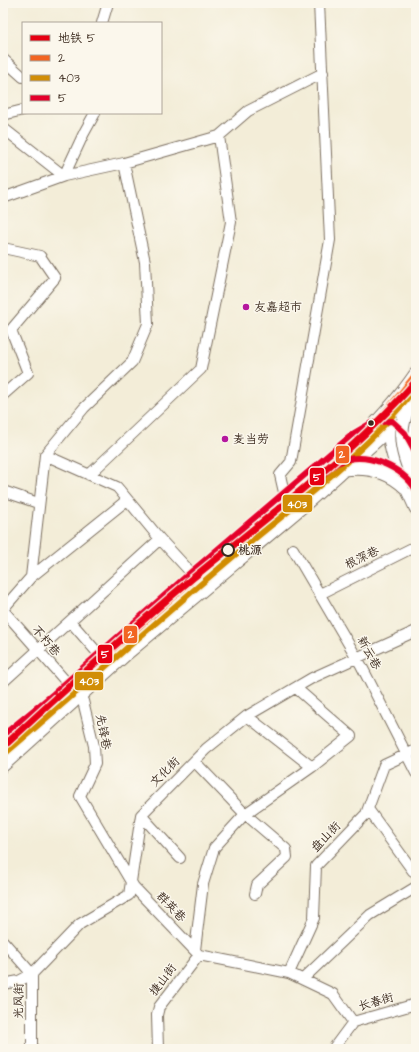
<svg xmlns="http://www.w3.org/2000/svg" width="419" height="1052" font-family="'Architects Daughter','LXGW WenKai TC',sans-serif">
<rect width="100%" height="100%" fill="#fbf7ec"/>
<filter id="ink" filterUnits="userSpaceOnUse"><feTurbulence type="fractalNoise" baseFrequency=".025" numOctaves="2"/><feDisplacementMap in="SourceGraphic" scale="8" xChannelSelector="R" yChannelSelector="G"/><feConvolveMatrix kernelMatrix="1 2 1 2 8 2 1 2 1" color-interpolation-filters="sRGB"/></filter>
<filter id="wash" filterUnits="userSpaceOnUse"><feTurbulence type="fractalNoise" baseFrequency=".012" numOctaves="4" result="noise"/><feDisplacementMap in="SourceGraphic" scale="16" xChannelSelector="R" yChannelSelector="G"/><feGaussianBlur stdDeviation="0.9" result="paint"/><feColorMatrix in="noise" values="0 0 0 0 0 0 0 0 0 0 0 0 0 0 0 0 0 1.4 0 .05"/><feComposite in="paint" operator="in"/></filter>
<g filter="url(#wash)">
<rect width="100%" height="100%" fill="#f3edd8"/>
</g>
<g filter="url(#ink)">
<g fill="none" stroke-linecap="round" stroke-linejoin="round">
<g stroke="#7b6e5f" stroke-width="12">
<path id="minor" d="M102,23l6,-20
M3,59l20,18
M3,115l20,-5
M3,128l61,48 20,-43 11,-20
M124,163l21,99 3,62 -16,38 -48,46 -39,47 72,32 43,52 36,39
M3,198l61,-22 60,-13 95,-27
M3,248l37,8 15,22 -44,52 17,43 -25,22
M89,475l112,-106 30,-147 -12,-86 29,-25 75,-38
M3,491l35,12
M286,501l-6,-26 11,-13 39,-222 -11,-237
M293,549l68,116 55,108
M31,577l96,-77
M320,594l96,-48
M3,609l28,-32 14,-122
M3,610l80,91 11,45 1,18 -15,32 54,91 65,68 90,18
M70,621l33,38
M3,682l157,-143
M247,716l65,51
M194,761l51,53 41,35 1,8 -30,28 -2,9
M368,809l45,62
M141,815l39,43
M3,941l29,33v75
M195,950l8,-66 11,-36 31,-34 67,-47 39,-31 -55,-48
M303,979l67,-64 46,-28
M3,984l16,-3 13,-7 48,-50 49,-29 12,-80 65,-66 41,-33 65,-38 104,-47
M353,1022l-20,-28 -44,-21 25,-55 2,-52 50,-52 18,-49 32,-15
M158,1049l-1,-34 2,-8 40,-52
M333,1049l20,-27 63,-18"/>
</g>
<g stroke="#7b6e5f" stroke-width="15">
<path id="major" d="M415,407c-3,19 -5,37 1,56
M391,422c-6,29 14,60 25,86
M343,469c24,-3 45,1 62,18
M3,745c77,-65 151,-132 228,-197 65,-54 137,-104 185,-174
M3,765l124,-112 178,-149 111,-99"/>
</g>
<use href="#minor" stroke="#fff" stroke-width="10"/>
<use href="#major" stroke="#fff" stroke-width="13"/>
<g stroke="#7b6e5f" stroke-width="15" stroke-linecap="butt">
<path id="major-bridge" d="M416,388c-20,42 -18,55 0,98"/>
</g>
<use href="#major-bridge" stroke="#fff" stroke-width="13"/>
<g stroke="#fbf7ec" stroke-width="9">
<path id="bus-1" d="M3,745c76,-65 150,-131 226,-196 69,-57 132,-102 187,-175"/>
</g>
<g stroke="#fbf7ec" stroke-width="9">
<path id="bus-2" d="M8,751c76,-65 150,-131 227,-196 63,-53 131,-101 181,-168"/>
</g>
<g stroke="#fbf7ec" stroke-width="9">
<path id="bus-3" d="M319,480c6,-6 12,-15 21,-18 26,-12 63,6 76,28
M3,735l50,-41 138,-122 163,-139 17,-10 21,-2 13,12 11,20"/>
</g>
<use href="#bus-1" stroke="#f26522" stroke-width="6"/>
<use href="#bus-2" stroke="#d18d06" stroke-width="6"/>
<use href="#bus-3" stroke="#e4002b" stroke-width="6"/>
<g stroke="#fbf7ec" stroke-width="10">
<path id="metro-1" d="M3,747c61,-56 121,-112 185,-165 78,-64 161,-125 228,-201"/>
</g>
<use href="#metro-1" stroke="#e60012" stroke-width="7"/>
</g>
</g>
<g fill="#b5179e" stroke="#fbf7ec" stroke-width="1.5">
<circle cx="246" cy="307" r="4"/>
<circle cx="225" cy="439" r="4"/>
</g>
<circle fill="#3b2a1e" stroke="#fbf7ec" stroke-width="1.5" cx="371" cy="423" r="3.5"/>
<circle fill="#fbf7ec" stroke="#3b2a1e" stroke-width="2" cx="228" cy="550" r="6"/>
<g text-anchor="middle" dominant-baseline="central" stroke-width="3" stroke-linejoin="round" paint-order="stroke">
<g font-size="12" fill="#3b2a1e" stroke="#fbf7ec" text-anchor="start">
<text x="254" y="307">友嘉超市</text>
<text x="233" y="439">麦当劳</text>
</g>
<g font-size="12" font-weight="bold" fill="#3b2a1e" stroke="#fbf7ec" text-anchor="start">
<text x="238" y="550">桃源</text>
</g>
<g font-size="12" fill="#3b2a1e" stroke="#fbf7ec">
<text transform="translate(362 558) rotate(-26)">根深巷</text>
<text transform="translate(46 641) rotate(49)">不朽巷</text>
<text transform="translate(369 653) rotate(61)">新云巷</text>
<text transform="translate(103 732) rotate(79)">先锋巷</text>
<text transform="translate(165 772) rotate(-45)">文化街</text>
<text transform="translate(326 837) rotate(-46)">盘山街</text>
<text transform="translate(171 907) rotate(46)">群英巷</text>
<text transform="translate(163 980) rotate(-53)">捷山街</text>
<text transform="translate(19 1001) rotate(-89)">光风街</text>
<text transform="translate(376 1002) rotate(-16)">长春街</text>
</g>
</g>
<g stroke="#fbf7ec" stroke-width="1.5">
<rect x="335" y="445" width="15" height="19" rx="4" fill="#f26522"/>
<rect x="309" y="467" width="16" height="19" rx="4" fill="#e60012"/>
<rect x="282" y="494" width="31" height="19" rx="4" fill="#d18d06"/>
<rect x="123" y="625" width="15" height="19" rx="4" fill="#f26522"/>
<rect x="97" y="644" width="16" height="20" rx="4" fill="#e60012"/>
<rect x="74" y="671" width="30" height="20" rx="4" fill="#d18d06"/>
</g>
<g font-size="11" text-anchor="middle" font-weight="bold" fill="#fff">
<text x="342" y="458">2</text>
<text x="317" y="481">5</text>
<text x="297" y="508">403</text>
<text x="131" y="638">2</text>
<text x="105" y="658">5</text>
<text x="89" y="685">403</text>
</g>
<rect width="419" height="1052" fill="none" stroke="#fbf7ec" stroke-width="16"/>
<rect x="22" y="22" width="140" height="92" fill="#fbf7ec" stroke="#aea59a"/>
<rect x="30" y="35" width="20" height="6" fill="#e60012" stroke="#aea59a"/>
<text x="58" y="42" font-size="12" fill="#3b2a1e">地铁 5</text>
<rect x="30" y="55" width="20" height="6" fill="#f26522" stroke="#aea59a"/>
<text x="58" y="62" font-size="12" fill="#3b2a1e">2</text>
<rect x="30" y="75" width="20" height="6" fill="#d18d06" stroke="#aea59a"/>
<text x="58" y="82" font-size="12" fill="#3b2a1e">403</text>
<rect x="30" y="95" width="20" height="6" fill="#e4002b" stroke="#aea59a"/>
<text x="58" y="102" font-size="12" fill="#3b2a1e">5</text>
</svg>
